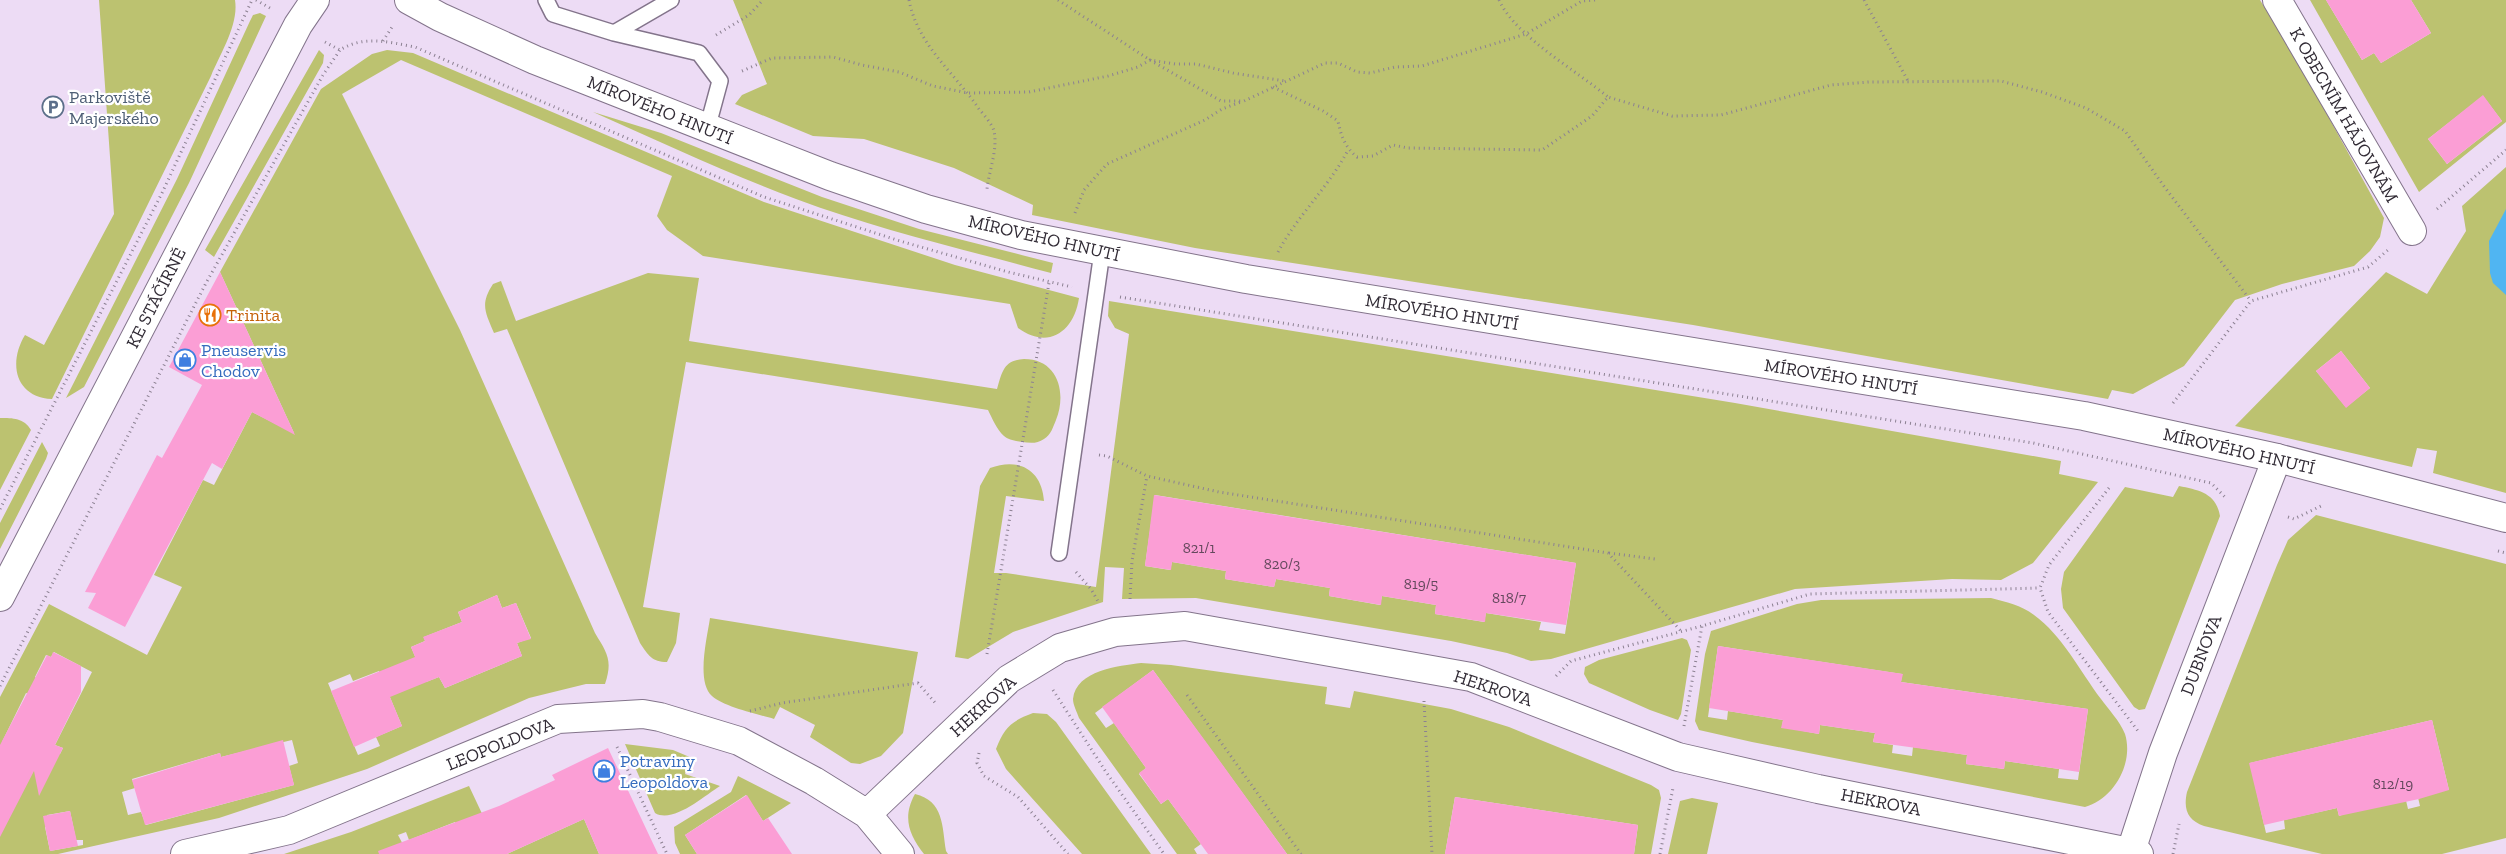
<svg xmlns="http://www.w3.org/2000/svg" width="2506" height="854" font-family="'Zilla Slab',serif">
<rect width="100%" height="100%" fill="#eddcf5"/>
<path fill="#bcc270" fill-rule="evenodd" d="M99,0h136c4,25 -15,54 -24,76l-159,323c-37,-2 -44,-36 -27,-64l19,10 70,-131z
M733,0h1527l41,67 83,151 -4,19 -10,14 -16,15 -72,18 -47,16 -51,66 -51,28 -21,-4 -4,9 -415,-74 -498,-77 -163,-33 1,-10 -79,-37 -90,-29 -51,-3 -78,-32 7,-9 25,-11z
M2310,0h16l36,60 12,-7 7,10 50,-30 -20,-33h95v122l-87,70zM2483,96l19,25 -55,43 -19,-25z
M260,13l6,3 -77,167 -105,204 -18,11 111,-219 73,-158 3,-6z
M319,50l5,5 -1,8 -109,194 -9,-7z
M387,50l26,3 351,149 191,63 124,33c-5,34 -31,52 -61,30l-8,-24 -307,-48 -36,-26 -10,-14 15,-40 -271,-116 -59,34 118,236 135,303c12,20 18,27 10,51h-19l-57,14 -162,71 -148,49 -161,36h-58v-157l49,-93 98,51 35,-68 -28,-12 49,-95 11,5 38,-73 42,21 -74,-161 101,-183 51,-35zM497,595l5,13 14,-5 15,35 -14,5 5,13 -77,32 -6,-11 -13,5 -15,-35 14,-6 -1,-4 38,-15 -4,-10zM54,652l38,20 -37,73 8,3 -3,6 -58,-12 24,-49 5,2 8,-15 -4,-3 11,-22 5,2zM379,671l23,55 -26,11 4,9 -22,9 -30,-72 22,-9 3,7zM292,740l6,23 -9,3 5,19 -148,40 -5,-13 -13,3 -6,-23 13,-4 -3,-9 88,-26 1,4zM70,811l6,29h7v5l-33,6 -5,-24 4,-2 -2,-10z
M593,112l68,21 161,64 97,32 134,34 -2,10c-85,-23 -172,-43 -255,-74 -69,-26 -136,-57 -203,-87z
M2506,167v326l-73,-20 4,-22 -20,-3 -5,19 -177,-41 151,-154 41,22 39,-63 -4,-25zM2341,351l29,37 -24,19 -30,-36z
M648,273l51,5 -10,63 308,48c5,-16 6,-29 27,-30 34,0 43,34 32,61 -3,7 -5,15 -12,19 -7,5 -14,4 -22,3 -5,-1 -14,-2 -18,-6 -7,-6 -12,-18 -16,-26l-302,-48 -43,245 37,6 -4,30 -9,19c-15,0 -19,-7 -27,-19l-133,-314 -13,4c-9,-21 -14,-29 -1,-49l8,-3 15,40z
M1109,301l626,102 326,58 -2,13 39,8 -65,81 -32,17 -49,-1 -157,10 -244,70 -20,2 -24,-8 -56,-12 -255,-43 -74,1 2,-31 -19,-1 -2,35 -90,30 -45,27 -13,-2 25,-171 10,-18c29,-11 52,2 54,33l-38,-5 -12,77h12l90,14 33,-253 -14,-6 -7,-12zM1155,495l421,68 -11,71 -26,-4 2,-8 -55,-9 -2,9 -49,-8 1,-9 -54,-9 -2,9 -51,-9 1,-8 -54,-9 -2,8 -49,-8 1,-8 -54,-9 -2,8 -25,-4z
M0,418c13,0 24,0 31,12l-31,60z
M42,442l6,11 -2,6 -46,90v-26z
M2179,486c20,4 37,7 41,30l-75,193 -6,1 -5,-3 -71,-99 -2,-19 3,-17 61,-85 48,10z
M2316,515l190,49v274l-64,16h-120l-118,-28c-16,-6 -21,-16 -17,-34l90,-227 11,-25zM2432,720l17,70 -33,-1 4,17 -12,3 -4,-17 -65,24 -2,-8 -53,12 1,9 -19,4 -16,-70z
M1991,598c15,4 30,7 43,17 28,20 46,56 67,84 7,10 19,22 24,35 9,29 -11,65 -40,73l-333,-65 -53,-12 -4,-9 10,-67 6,-23 86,-27 24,-4zM1718,646l184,28 -1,8 187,27 -10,71 -20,-2 1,-9 -54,-8 -1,8 -38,-5 1,-9 -54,-8 -1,9 -20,-3 1,-8 -20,-3 2,-9 -55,-8 -1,9 -37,-7 1,-7 -55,-9 -1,9 -19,-3z
M710,618l208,34 -15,81 -22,23 -21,8 -9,-1 -41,-26 5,-12 -35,-18 -6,12c-16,-5 -50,-12 -62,-23 -16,-14 -5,-58 -2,-78z
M1682,638l5,2 4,10 -10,64 -3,6 -28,-10 -61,-27 -5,-9 1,-7 14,-7z
M1141,663l30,2 156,22 -2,17 25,4 4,-17 97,18 58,18 142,58 8,5 2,8 -10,56h-17l4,-29 -183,-28 -10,57h-158l-134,-184 -58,43 11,15 8,-5 32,45 -7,6 22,30 7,-5 33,45 -7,5 3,5h-20l-98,-136c-2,-6 -6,-13 -6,-19 3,-29 46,-33 68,-36z
M1033,713l14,1 9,8 95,132h-69l-76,-85 -10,-20c8,-21 15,-28 37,-36z
M625,744l48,6 19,8 -7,16 35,12c-16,10 -47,38 -65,27z
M738,776l53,27 -28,18 -17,-26 -61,40 12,19h-17l-5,-11 -1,-16 57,-35z
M469,786l32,68h-34l-12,-32 -46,18 -3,-8 -8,3 10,19h-124l67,-22z
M915,794c29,7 27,32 31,57l2,3h-24c-15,-19 -22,-37 -9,-60z
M1692,798l26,5 -11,51h-39l12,-53z
M584,819l15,35h-92z"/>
<path fill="#50b5f2" d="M2506,209v86l-13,-12 -3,-10 -1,-32z"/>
<path fill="#fb9ed5" d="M2326,0h85l20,33 -50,30 -7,-10 -12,7z
M2483,95l19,26 -55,43 -19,-25z
M220,272l75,163 -43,-23 -30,57 -10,-6 -87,164 -37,-19 8,-15 -11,-1 72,-137 5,3 40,-73 -33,-18z
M2341,351l29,37 -24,20 -30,-37z
M1154,495l422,68 -10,62 -80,-12 -1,9 -50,-8 1,-9 -54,-9 -1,9 -52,-9 1,-8 -54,-9 -2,8 -49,-8 1,-8 -54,-9 -1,8 -26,-4z
M497,595l5,13 14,-5 15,36 -14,4 5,13 -77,32 -6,-11 -49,20 12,29 -48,21 -23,-56 84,-34 -4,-10 14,-6 -2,-4 39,-15 -4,-10z
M1718,646l185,28 -2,8 187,27 -9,63 -74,-11 -1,8 -38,-5 1,-9 -94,-13 2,-9 -55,-8 -1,9 -38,-6 2,-8 -74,-12z
M53,652l28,14v26l-26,53 8,3 -24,48 -5,-25 -34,66v-92l47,-90 4,2z
M1153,670l56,76 78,108h-79l-40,-55 -7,5 -22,-31 7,-5 -44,-61z
M2432,720l17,70 -30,9 -80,17 -2,-8 -73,17 -15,-62z
M283,740l11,45 -149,40 -13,-45 88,-27 1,4z
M608,748l50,106h-59l-15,-35 -77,35h-128l-1,-3 121,-45 56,-26 -3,-5z
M747,795l16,26 5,-3 24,36h-95l-12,-19z
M1455,797l183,28 -4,29h-189z
M70,811l8,35 -28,5 -7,-35z"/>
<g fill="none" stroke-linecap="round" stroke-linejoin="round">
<g stroke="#83748b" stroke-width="18">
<path id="service" d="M546,0l7,14 61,19 85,20 21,28 -13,48
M614,33l57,-33
M1059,553l43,-301"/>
</g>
<g stroke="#83748b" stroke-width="30">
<path id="minor" d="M2277,0l135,231
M867,814l142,-135 51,-31 55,-16 70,-6 286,51 207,80 140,32 321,65
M185,854l104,-24 269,-111 85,-5 17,3 79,24 75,40 53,33 33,40
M2130,854l33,-101 114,-295"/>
</g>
<g stroke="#83748b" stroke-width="30">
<path id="tertiary" d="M0,597l298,-572 17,-25"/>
</g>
<g stroke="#83748b" stroke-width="30">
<path id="secondary" d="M409,0l31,17 95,43 295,116 96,33 95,26 225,44 838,137 193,42 229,60"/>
</g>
<path stroke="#8c8192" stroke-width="3" stroke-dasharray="1 4" stroke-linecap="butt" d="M256,0l14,8
M909,0c9,46 45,72 70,109 5,6 13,15 15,22 4,18 -5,40 -7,58
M1058,0l92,60 71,41h23l81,-38h13l19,9 13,1 25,-6 27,-1 104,-32 56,-33 13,-1
M1499,0c16,36 78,71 109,97
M1864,0l44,81
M716,35l33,-20 14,-15
M383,41l9,-14
M325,42l15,8c24,-15 48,-8 75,-3l349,150 136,44 108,31 64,15
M742,71l30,-13 61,-1 29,8 37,7 34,14 35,7 61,-1 79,-16 30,-9 12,-7 25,4h21l37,9 52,8
M1273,87l50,24 15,10c3,15 7,26 19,36l16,-1 20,-11 15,3 134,2 50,-34 16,-19 64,19 49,-1 110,-30 38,-3 132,-1 41,11 44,16 39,23 38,54 88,116
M2437,209l69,-59
M1075,213l9,-23 23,-26 98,-44 17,-11 19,-7
M1278,252c19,-36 51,-65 70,-102
M1120,297l913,146 178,40 15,15
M2173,403l78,-102 117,-34 20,-17
M1099,455l8,1 40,20 72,16 389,61 73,78
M2109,488l-60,77 -9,23 8,24 90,119
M0,509l162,-316 90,-193
M2288,517l6,2 29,-14
M2498,551l8,2
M1609,553l46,6
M1076,572l15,17 8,14
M1130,599l2,-38 15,-85
M987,654l62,-371
M1556,676l15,-15 131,-35 108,-32 230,-6
M0,686l206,-403 117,-208 17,-25
M1053,690l53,82 58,82
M1187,695l114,159
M1424,701l8,153
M750,711l32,-8 136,-20 19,22
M1684,726l18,-100
M617,747l50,107
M979,753l-2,10 7,13 34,21 50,57
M1660,854l13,-66
M2173,854l6,-30"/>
<use href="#service" stroke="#fff" stroke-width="15"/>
<use href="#minor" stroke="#fff" stroke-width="28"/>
<use href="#tertiary" stroke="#fff" stroke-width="28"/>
<use href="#secondary" stroke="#fff" stroke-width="28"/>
</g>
<defs>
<g id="parking-ring" transform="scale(1.125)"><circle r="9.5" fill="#fff" stroke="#5c6f8a" stroke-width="1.5"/><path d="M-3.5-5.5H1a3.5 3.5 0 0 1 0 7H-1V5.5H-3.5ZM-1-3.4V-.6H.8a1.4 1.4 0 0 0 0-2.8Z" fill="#5c6f8a"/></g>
<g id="restaurant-ring" transform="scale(1.125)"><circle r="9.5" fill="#fff" stroke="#e8710a" stroke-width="1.5"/><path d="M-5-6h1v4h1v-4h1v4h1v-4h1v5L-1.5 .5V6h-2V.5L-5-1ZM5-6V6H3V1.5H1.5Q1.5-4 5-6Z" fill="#e8710a"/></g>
<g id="shop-ring" transform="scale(1.125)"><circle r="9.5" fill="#fff" stroke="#3f7fe0" stroke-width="1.5"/><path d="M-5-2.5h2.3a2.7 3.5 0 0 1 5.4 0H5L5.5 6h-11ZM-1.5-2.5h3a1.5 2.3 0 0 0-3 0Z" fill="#3f7fe0"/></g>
</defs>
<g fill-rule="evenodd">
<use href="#parking-ring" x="53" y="107"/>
<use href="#restaurant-ring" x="210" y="315"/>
<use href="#shop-ring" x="185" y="360"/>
<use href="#shop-ring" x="604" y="771"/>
</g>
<g text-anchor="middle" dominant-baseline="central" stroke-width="4.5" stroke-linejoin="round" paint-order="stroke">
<g font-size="15" fill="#64485d">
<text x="1199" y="548">821/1</text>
<text x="1282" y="564">820/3</text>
<text x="1421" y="584">819/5</text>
<text x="1509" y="598">818/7</text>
<text x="2393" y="784">812/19</text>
</g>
<g font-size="18" fill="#4e5e75" stroke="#fff" text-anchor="start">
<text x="69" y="97">Parkoviště<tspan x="69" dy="21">Majerského</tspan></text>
</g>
<g font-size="18" fill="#312b35" stroke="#fff">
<text transform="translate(660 110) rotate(22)">MÍROVÉHO HNUTÍ</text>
<text transform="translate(2344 115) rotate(60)">K OBECNÍM HÁJOVNÁM</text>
<text transform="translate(1044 238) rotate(13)">MÍROVÉHO HNUTÍ</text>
<text transform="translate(156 298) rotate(-63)">KE STÁČÍRNĚ</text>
<text transform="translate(1442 312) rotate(9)">MÍROVÉHO HNUTÍ</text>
<text transform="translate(1841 377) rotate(9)">MÍROVÉHO HNUTÍ</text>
<text transform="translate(2239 451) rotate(13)">MÍROVÉHO HNUTÍ</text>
<text transform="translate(2201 655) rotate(-69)">DUBNOVA</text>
<text transform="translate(1493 688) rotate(18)">HEKROVA</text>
<text transform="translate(983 706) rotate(-42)">HEKROVA</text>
<text transform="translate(500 744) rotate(-22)">LEOPOLDOVA</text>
<text transform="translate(1881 802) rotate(11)">HEKROVA</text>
</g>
<g font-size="18" fill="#c56008" stroke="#fff" text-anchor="start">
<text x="226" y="315">Trinita</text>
</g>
<g font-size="18" fill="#366cbe" stroke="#fff" text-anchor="start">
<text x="201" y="350">Pneuservis<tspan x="201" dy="21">Chodov</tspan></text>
<text x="620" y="761">Potraviny<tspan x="620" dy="21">Leopoldova</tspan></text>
</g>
</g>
</svg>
